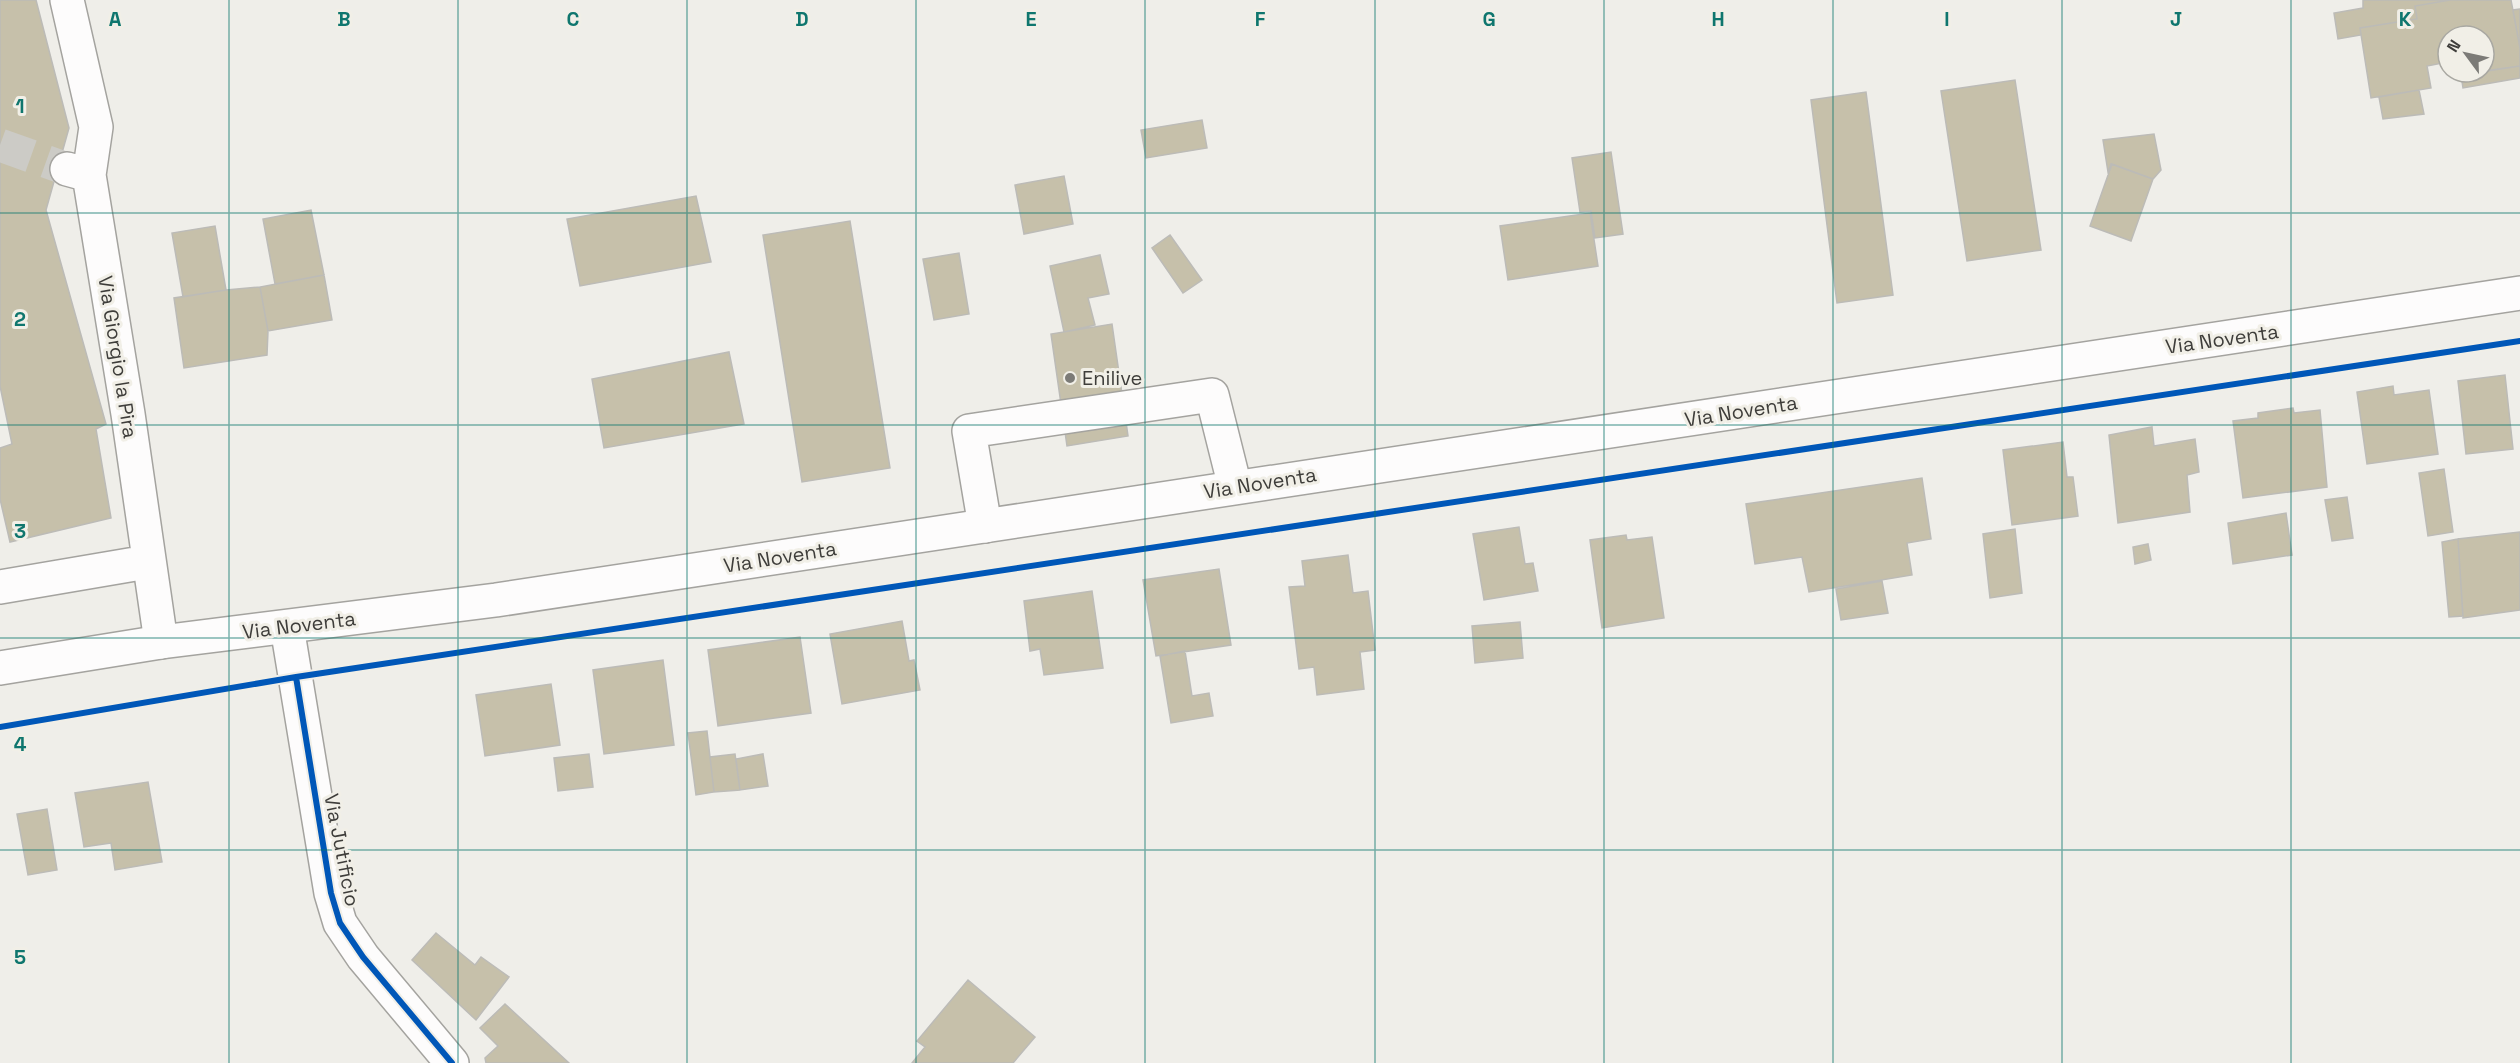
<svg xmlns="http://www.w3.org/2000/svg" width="2520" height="1063" font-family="'Space Grotesk',sans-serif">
<rect width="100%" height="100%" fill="#efeee9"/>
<path fill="#c6c0aa" stroke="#bcbbb7" stroke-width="1.5" d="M0,0h36l33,128 -23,82 60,214 -10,5 15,89 -101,24 -10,-43v-51l12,-4 -12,-58z
M2363,0h87l-35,6 2,13 -57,9 1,7 -23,4 -4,-26 29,-5z
M2450,0h61l9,48v18l-36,5v-35h-36v26l-21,4 4,22 -60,10 -11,-70 57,-9 -2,-13z
M2520,9v39l-7,-38z
M2520,66v12l-57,10 -2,-13z
M2015,80l26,170 -74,11 -26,-170z
M2419,90l5,24 -41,5 -4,-22z
M1866,92l27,203 -56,8 -26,-203z
M1202,120l5,28 -61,10 -5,-28z
M2154,134l7,36 -8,9 -42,-15 -3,8 -5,-32z
M1611,152l12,82 -28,4 -4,-27 -11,1 -8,-54z
M2112,164l41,15 -22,62 -41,-15z
M1064,176l9,48 -49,10 -9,-49z
M696,196l15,66 -131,24 -13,-67z
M311,210l13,65 -49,9 -12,-65z
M1590,213l8,53 -90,14 -8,-54z
M850,221l40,247 -88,14 -39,-247z
M215,226l11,64 -43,7 -11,-64z
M1170,235l32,45 -19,13 -31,-45z
M959,253l10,61 -35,6 -11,-61z
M1100,255l9,39 -21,4 7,27 -31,7 -14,-66z
M324,275l8,45 -64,11 -8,-44z
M260,287l8,44 -1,24 -83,13 -10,-70 52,-8z
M1112,324l16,112 -61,10 -16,-112z
M729,352l15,72 -140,24 -12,-69z
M2505,375l8,74 -47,5 -8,-73z
M2393,386l1,9 35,-5 9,64 -71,10 -10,-72z
M2293,408l1,5 26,-3 7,77 -84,11 -10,-77 25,-3v-5z
M2152,427l2,19 41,-7 4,33 -12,3 3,37 -72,11 -9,-88z
M2063,442l4,35h6l5,39 -66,9 -9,-75z
M2444,469l9,63 -25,4 -9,-63z
M1922,478l9,61 -24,4 5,32 -103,17 -7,-35 -47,7 -9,-60z
M2347,497l6,41 -21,3 -7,-41z
M2286,513l6,42 -59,9 -5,-41z
M1519,527l6,37 8,-1 5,28 -54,9 -11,-66z
M2015,529l7,64 -32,5 -7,-64z
M2520,532v78l-57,8 -5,-79z
M1626,535l1,5 25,-3 12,81 -62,10 -12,-88z
M2458,539l5,77 -14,1 -7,-75z
M2148,544l3,16 -16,4 -2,-17z
M1348,555l5,38 15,-2 7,59 -15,2 4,37 -47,6 -3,-28 -15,2 -10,-82 16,-1 -3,-25z
M1219,569l12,76 -75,11 -13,-76z
M1882,581l6,32 -47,7 -5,-31z
M1092,591l11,77 -59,7 -4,-26 -10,2 -6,-50z
M902,621l7,40 5,-1 6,30 -78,14 -12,-70z
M1520,622l3,36 -48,5 -3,-37z
M800,637l11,76 -93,13 -10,-76z
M1185,651l7,45 17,-3 4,23 -42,7 -11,-67z
M663,660l11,85 -70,9 -11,-84z
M551,684l9,61 -75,11 -9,-61z
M707,731l7,61 -18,3 -8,-62z
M589,754l4,33 -35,4 -4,-33z
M735,754l5,36 -26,2 -4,-35z
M763,754l5,32 -28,4 -4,-31z
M148,782l14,80 -47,8 -4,-27 -27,4 -9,-54z
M47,809l10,61 -29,5 -11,-61z
M436,933l39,32 6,-8 28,20 -33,43 -64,-60z
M968,980l67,57 -22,26h-101l13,-16 -8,-6z
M505,1004l64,59h-83l-1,-5 13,-12 -18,-18z"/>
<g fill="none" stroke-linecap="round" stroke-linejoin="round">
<path stroke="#cccbc6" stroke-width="33" stroke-dasharray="33 16" stroke-linecap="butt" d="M0,145l67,24"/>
<g stroke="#a4a39f" stroke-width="36">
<path id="minor" d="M67,0l29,127 -7,48
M67,169l22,6 39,239 33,228
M985,526l-16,-95 243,-36 23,92
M0,587l147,-25
M287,627l44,266 9,30 23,34 89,106"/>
</g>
<g stroke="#a4a39f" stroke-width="36">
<path id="major" d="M0,668l161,-26 335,-42 2024,-307"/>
</g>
<use href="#minor" stroke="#fdfcfc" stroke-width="33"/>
<use href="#major" stroke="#fdfcfc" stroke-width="33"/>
<g stroke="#f1efe7" stroke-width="10">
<path id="cycleway" d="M296,677l35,216 9,30 23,34 89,106
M0,727l296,-50 2224,-336"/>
</g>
<use href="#cycleway" stroke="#0057b8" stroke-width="6"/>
</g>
<path fill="none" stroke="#0f766e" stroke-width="1.5" stroke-opacity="0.55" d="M229,0v1063M458,0v1063M687,0v1063M916,0v1063M1145,0v1063M1375,0v1063M1604,0v1063M1833,0v1063M2062,0v1063M2291,0v1063M0,213h2520M0,425h2520M0,638h2520M0,850h2520"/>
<circle fill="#7c7b77" stroke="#f1efe7" stroke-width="2" cx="1070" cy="378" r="6"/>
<g text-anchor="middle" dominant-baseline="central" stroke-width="6" stroke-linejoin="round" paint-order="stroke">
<g font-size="20" fill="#3e3d3a" stroke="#f1efe7">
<text transform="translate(2222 339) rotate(-8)">Via Noventa</text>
<text transform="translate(118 357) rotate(81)">Via Giorgio la Pira</text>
<text transform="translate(1741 411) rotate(-9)">Via Noventa</text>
<text transform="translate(1260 483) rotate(-9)">Via Noventa</text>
<text transform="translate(780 557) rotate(-9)">Via Noventa</text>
<text transform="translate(299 625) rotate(-7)">Via Noventa</text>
<text transform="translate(342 850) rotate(79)">Via Jutificio</text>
</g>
<g font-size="20" fill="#3e3d3a" stroke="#f1efe7" text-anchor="start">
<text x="1082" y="378">Enilive</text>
</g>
</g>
<g font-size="20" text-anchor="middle" font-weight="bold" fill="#0f766e" stroke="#f1efe7" stroke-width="6" stroke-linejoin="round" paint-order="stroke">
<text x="115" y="26">A</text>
<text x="344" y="26">B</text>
<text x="573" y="26">C</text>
<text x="802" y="26">D</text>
<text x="1031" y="26">E</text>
<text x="1260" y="26">F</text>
<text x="1489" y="26">G</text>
<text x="1718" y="26">H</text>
<text x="1947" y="26">I</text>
<text x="2176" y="26">J</text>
<text x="2405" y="26">K</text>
<text x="20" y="113">1</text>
<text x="20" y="326">2</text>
<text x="20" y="538">3</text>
<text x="20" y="751">4</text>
<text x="20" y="964">5</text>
</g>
<g transform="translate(2466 54) rotate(303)"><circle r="28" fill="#f1efe7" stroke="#a9a8a2" stroke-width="1.5"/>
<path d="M0-4.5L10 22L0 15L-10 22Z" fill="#7c7b77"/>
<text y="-9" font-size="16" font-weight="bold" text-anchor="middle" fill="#3e3d3a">N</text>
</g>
</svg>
